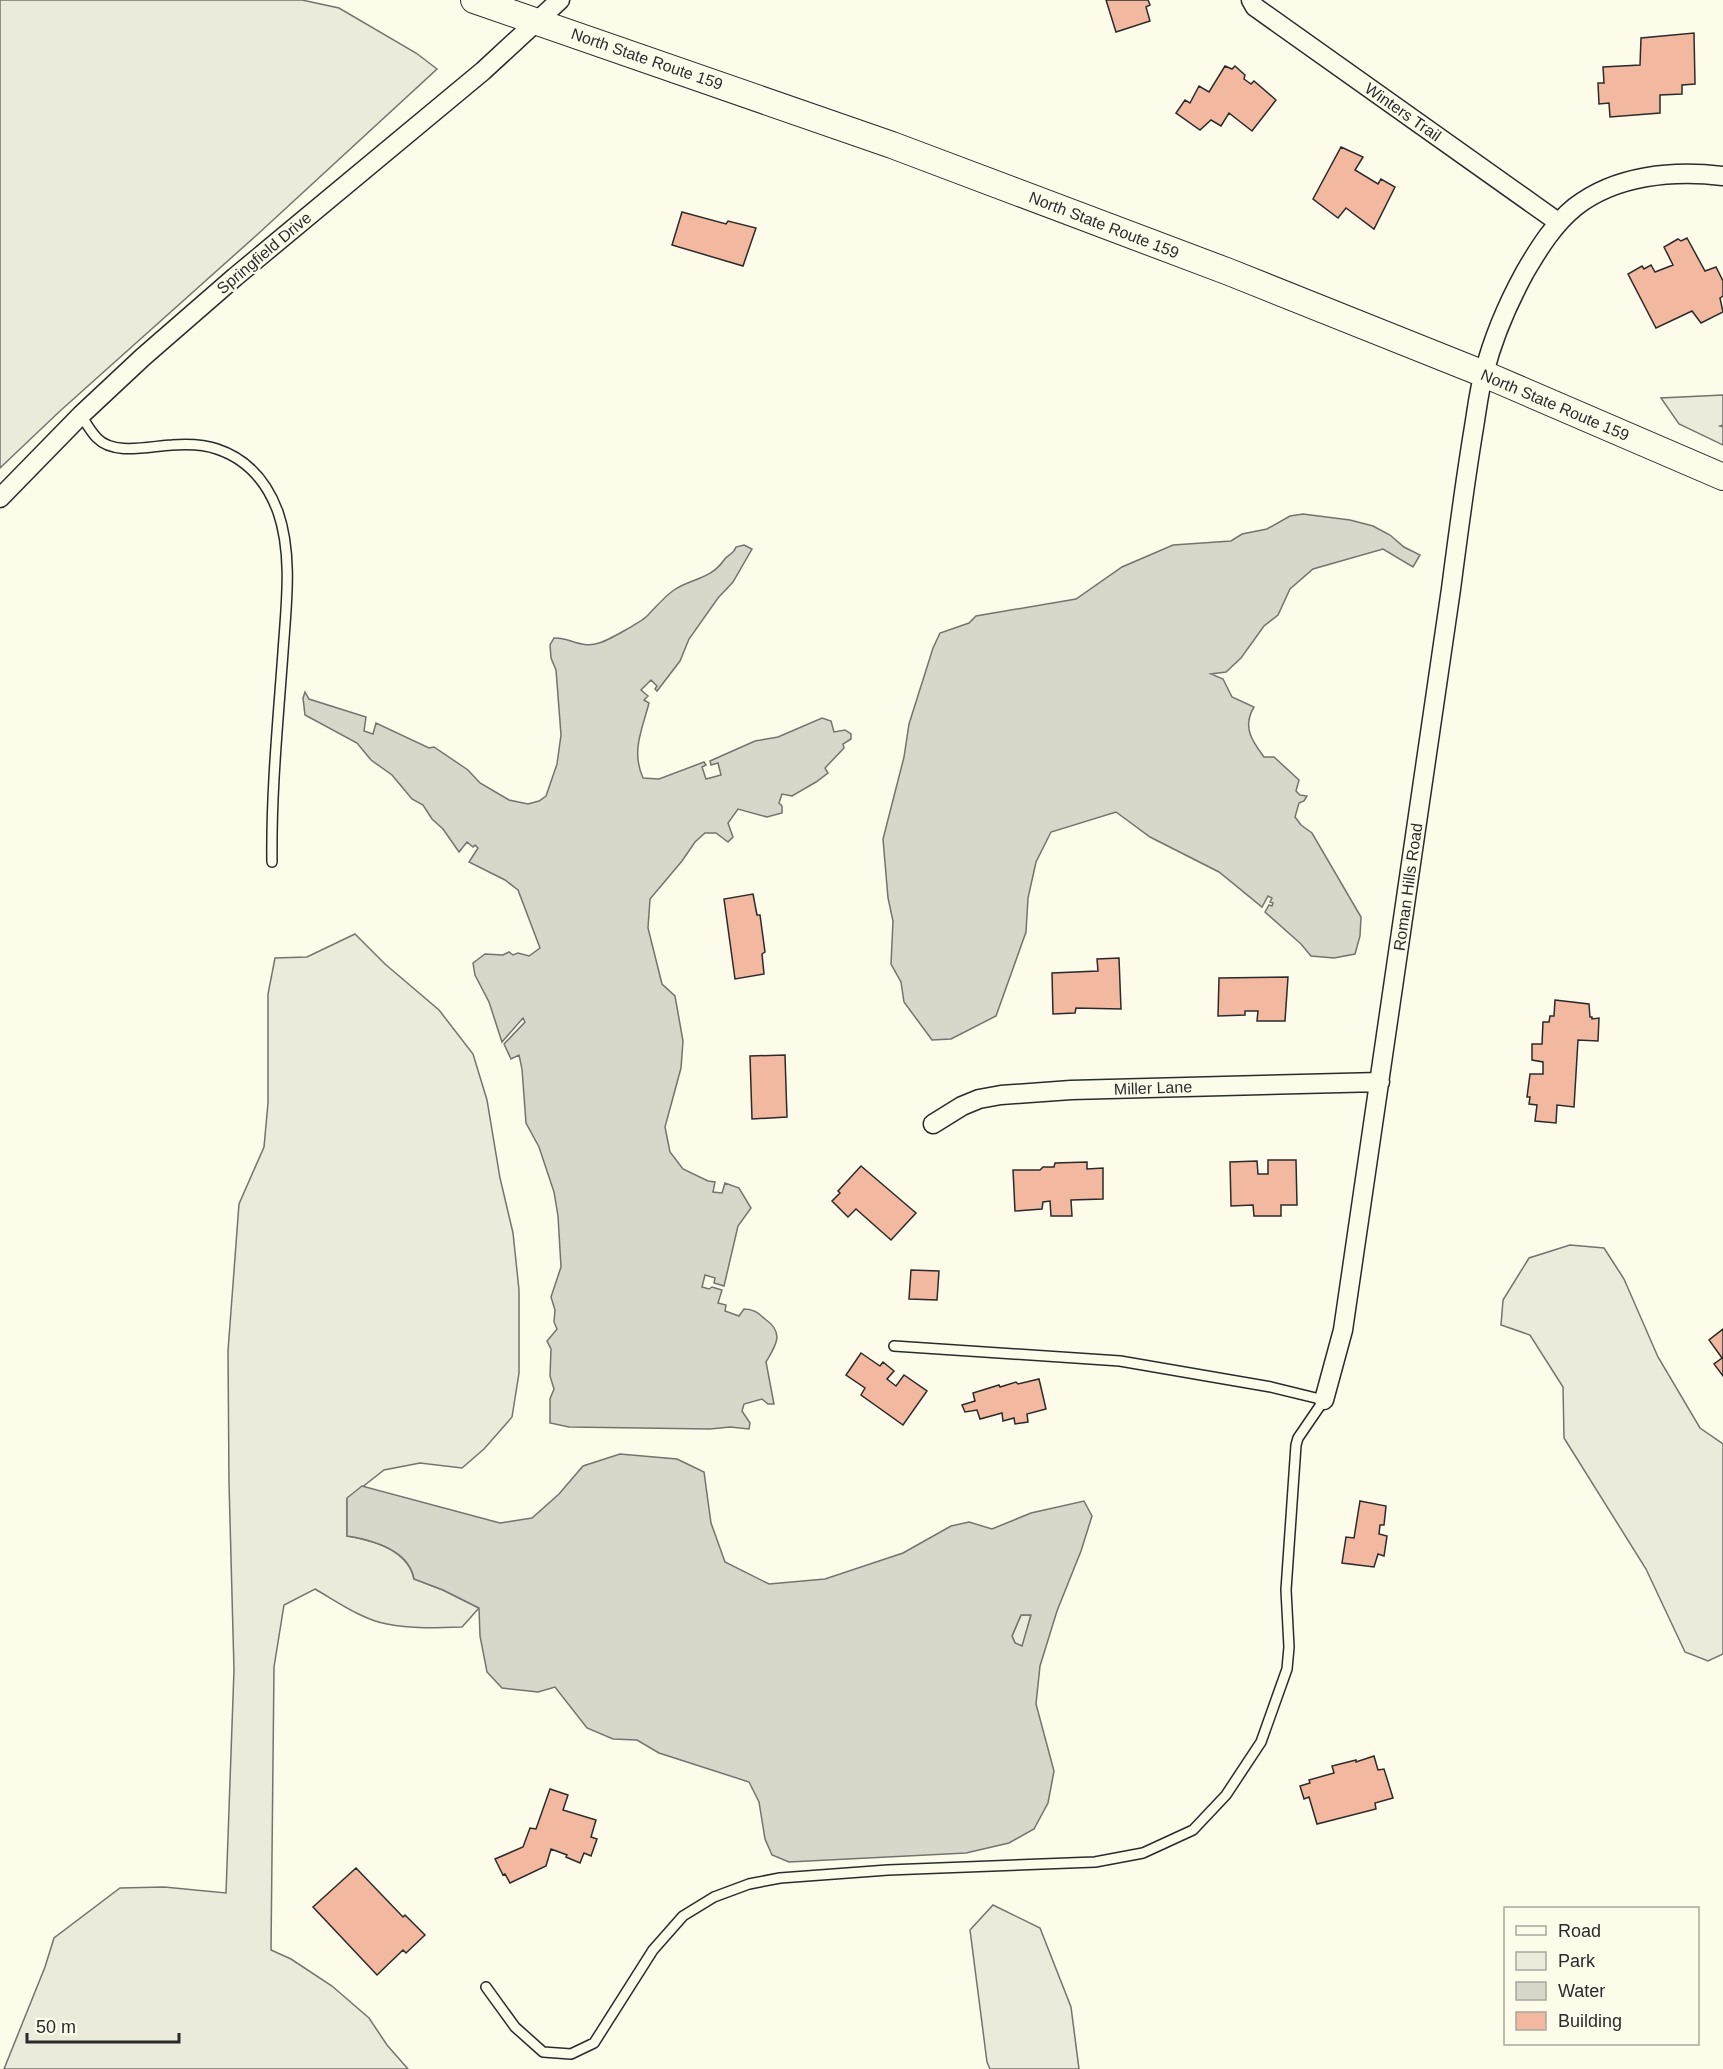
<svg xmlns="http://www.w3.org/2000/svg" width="1723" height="2069" font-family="Arial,sans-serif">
<rect width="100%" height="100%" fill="#fdfbea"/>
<path fill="#ecebdb" stroke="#74746e" stroke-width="1.5" d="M0,0h302l37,8 77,45 21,16 -178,164 -199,178 -60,57z
M1723,395v30l-3,1 3,1v18l-44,-21 -18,-26z
M355,934l30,30 54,46 34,44 14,46 13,78 13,55 6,57v83l-7,44 -28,32 -22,19 -42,-5 -36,7 -37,29v37c25,4 61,14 67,43l29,11 36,18 -17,19c-25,1 -51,2 -75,-3 -24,-4 -51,-23 -72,-35l-31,16 -10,62 -3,283 20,9 41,27 37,32 18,27 21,24h-404l41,-102 9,-29 66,-50 44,-1 62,6 8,-223 -5,-187 -1,-132 11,-147 25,-57 4,-44v-109l7,-36 32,-1z
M1570,1245l34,3 20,31 34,78 42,71 23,16v210l-15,7 -23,-9 -39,-83 -82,-131 -1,-51 -33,-52 -29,-10 2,-25 26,-42z
M1021,1615h10l-8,32 -8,-4 -3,-7z
M993,1905l47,23 31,79 8,62h-89l-3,-7 -17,-132z"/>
<path fill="#d8d7c9" stroke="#74746e" stroke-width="1.5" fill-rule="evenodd" d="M1303,514l47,6 23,6 17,9 14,12 16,8 -7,12 -30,-18 -70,20 -23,20 -12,26 -14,11 -23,32 -15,14 -15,2 12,5 9,18 22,10c-12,20 -2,34 10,50h10l25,23 -3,11 4,4 7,1 -3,5 -5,2 -4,14 6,8 11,8 49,84 -1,19 -5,18 -21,4 -23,-2 -10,-12 -36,-32 4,-7 3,1 1,-3 -3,-1 2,-4 -4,-2 -6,11 -43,-35 -69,-35 -34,-25 -65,20 -15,30 -8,36 -2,34 -30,84 -45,23 -19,1 -28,-38 -3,-20 -10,-18 2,-43 -5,-23 -5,-59 21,-82 5,-33 24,-76 7,-15 29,-10 7,-7 100,-17 46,-32 51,-22 58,-4 11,-7 25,-5 23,-13z
M744,545l8,4 -19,33 -15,16 -29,41 -9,22 -23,30 -2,-2 2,-3 -6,-6 -10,10 7,6 -4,4 5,3c-7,27 -18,48 -6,75l16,1 45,-17 2,3 -4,2 4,12 15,-4 -3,-12 -7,2 -1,-4 45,-20 23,-4 44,-19 9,3 3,11 11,-2 6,4v5l-8,5 1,4 -19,20 3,5 -12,9 -24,14 -10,-2 -3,9 3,3v7l-15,4 -29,-8 -10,14 5,14 -5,5 -12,-9h-11l-10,9 -13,19 -32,38 -2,29 14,56 13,12 8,45 -2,27 -16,59 5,25 13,17 25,12 7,1 -2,10 9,1 3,-10 14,5 12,20 -13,18 -14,60 -10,-3 1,-5 -10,-3 -3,12 7,2 3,-2 10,3 -4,13 8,2 -1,6 14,5 5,-7c10,0 14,4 21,10 20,14 11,26 1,43l8,42h-6l-6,-5 -18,5 -2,7 8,12 -1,6 -19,-2 -20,2 -141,-2 -19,-4v-24l4,-10 -4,-13 1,-27 -4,-8 10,-12 -3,-7 1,-12 -4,-13 10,-30 -3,-51 -4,-24 -15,-45 -13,-24 -4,-54 -3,-14 -8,4 -7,-15 21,-22 -2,-4 -21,24 -13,-40 -14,-27 -2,-12 12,-9 18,1 6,-3 4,3 5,-2 11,3 11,-8 -22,-58 -13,-10 -36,-18 9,-14 -3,-3 -2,2 -6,-5 -8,10 -16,-23 -11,-10 -9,-14 -11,-6 -20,-24 -21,-15 -14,-17 -52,-28 -2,-17 2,-6 4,7 57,18 -2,14 9,3 3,-11 53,25 5,-1 34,23 12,13 29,17 19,4 11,-3 7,-5 11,-32 4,-29 -5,-65 -5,-12 -1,-13 4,-7c15,-1 27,11 45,5 8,-2 42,-21 48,-27 8,-8 17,-19 27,-26 18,-12 36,-10 50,-30 4,-6 10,-6 12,-13z
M620,1454l57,5 27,13 7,51 14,39 44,22 56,-5 78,-26 48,-27 18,-4 23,7 39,-16 53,-12 8,15 -11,35 -24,60 -17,55 -4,38 18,67 -6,32 -14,26 -25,14 -43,10 -177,9 -17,-7 -7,-16 -6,-37 -10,-20 -90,-29 -22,-13 -24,-1 -26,-11 -32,-41 -17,5 -36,-4 -15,-16 -7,-36 -1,-28 -36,-18 -29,-11c-5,-29 -42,-39 -67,-43v-38l15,-12 138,37 32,-5 27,-24 24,-28zM1021,1615h10l-9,31 -7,-3 -3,-7z"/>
<path fill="#f2b8a0" stroke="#2b2b2b" stroke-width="1.5" d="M1106,0h42l2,5 -4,2 4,14 -34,11z
M1694,33l1,51 -13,1v9l-22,1v18l-50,4 -1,-14 -10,1 -1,-21h6l-1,-16 37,-2 1,-27z
M1225,66l7,3 3,-3 10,9 -1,4 7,5 3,-3 22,19 -24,31 -23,-18 -8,13 -10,-6 -11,10 -24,-17 9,-13 5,3 9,-17 10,6z
M1341,147l22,10 -8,13 23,14 3,-5 14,8 -21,42 -28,-21 -8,10 -25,-19z
M682,212l44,12 2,-3 28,7 -13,38 -71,-21z
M1687,238l18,33 11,-4 7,14v15l-3,2 3,14 -22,11 -9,-12 -36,17 -28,-54 14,-8 2,3 7,-4 4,7 18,-7 -9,-18 14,-8 3,2z
M753,894l4,21h3l5,37 -3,2 2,20 -29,5 -11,-80z
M1119,958l2,51 -45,-1 -1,5 -22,1 -1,-41 46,-2 -1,-12z
M1288,977l-3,44h-28l1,-10h-13v4l-27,1 1,-38z
M1555,1000l34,4 1,13h2v2l7,-1 -1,23 -20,-1 -4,67 -17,-2 -1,18 -21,-2 2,-16 -8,-1 1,-7h-3l3,-23h13v-12l-11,-2v-16h10l1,-22h6l1,-6h4z
M785,1055l2,62 -35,2 -2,-63z
M1268,1160h28l1,45h-16v11h-27l-1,-11 -22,1 -1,-44 27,-1 1,13h10z
M1087,1162v7l16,-1v31l-32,1 1,16h-21l-1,-15 -7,1 -1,7 -27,2 -2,-41h27l3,-3h11l1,-4z
M861,1166l55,47 -25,27 -35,-31 -8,8 -16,-16 8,-8 -2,-2z
M911,1270l28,1 -2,29 -28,-1z
M1723,1329v47l-9,-12 8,-6 -13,-18z
M861,1353l19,13 3,-4 11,9 -7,8 9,7 8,-11 23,16 -24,34 -42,-30 4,-7 -19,-13z
M1039,1379l7,30 -19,5 1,8 -13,2 -1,-6 -11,3 -1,-8 -22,6 -3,-9 -12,2 -3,-7 13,-4 -2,-8 26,-8 1,2 16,-5 2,2z
M1360,1501l26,5 -2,19h-4l-1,9 8,2 -3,20 -6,-2 -4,13 -32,-4 4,-26 8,1z
M1374,1756l4,14 6,-1 9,29 -18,5 1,6 -59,15 -8,-27 -5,2 -4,-13 10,-3 -1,-3 25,-7 -2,-7 24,-6v2z
M550,1789l18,6 -5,15 33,10 -5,17 6,2 -6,17 -7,-3 -4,10 -14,-6 1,-2 -16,-6 -5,17 -36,17 -5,-9 -2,1 -8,-16 28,-12 7,-19 6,1z
M356,1868l47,49 2,-2 20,20 -19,18 -3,-3 -26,25 -64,-68z"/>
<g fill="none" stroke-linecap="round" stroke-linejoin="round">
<g stroke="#2b2b2b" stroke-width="12">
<path id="service" d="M81,415c5,8 10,17 16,23 17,18 53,8 75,7 14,-1 31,-1 45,4 30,10 50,33 61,63 15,43 8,95 5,140 -5,70 -12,140 -11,210
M486,1987l29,40 28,25 28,2 23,-11 59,-93 30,-34 31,-19 35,-13 31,-6 108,-8 207,-8 48,-9 50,-23 33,-35 35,-53 26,-73 2,-22 -3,-57 10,-145 2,-7 26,-38 -53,-13 -151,-26 -226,-15"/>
</g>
<g stroke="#2b2b2b" stroke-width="21">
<path id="minor" d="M1251,0l4,7 303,215
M0,498l81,-83 62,-58 92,-80 248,-206 77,-71
M933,1124l29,-18 17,-7 22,-4 70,-5 309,-8
M1324,1400l19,-70 108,-741c7,-54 14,-108 23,-162 3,-18 5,-37 10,-54 9,-35 24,-70 41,-101 14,-24 29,-48 50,-65 41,-32 98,-37 148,-31"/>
</g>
<g stroke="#2b2b2b" stroke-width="28">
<path id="secondary" d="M474,0l418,145 337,127 255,102 239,103"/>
</g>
<use href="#service" stroke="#fdfbea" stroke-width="9"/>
<use href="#minor" stroke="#fdfbea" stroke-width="18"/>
<use href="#secondary" stroke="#fdfbea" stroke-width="26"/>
</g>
<g text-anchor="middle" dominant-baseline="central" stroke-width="4.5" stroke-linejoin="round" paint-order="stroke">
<g font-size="16" fill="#2b2b2b" stroke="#fdfbea">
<text transform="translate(647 59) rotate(19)">North State Route 159</text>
<text transform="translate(1403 112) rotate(35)">Winters Trail</text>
<text transform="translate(1104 225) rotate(21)">North State Route 159</text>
<text transform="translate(264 253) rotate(-40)">Springfield Drive</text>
<text transform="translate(1555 405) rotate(23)">North State Route 159</text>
<text transform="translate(1408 887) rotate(-82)">Roman Hills Road</text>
<text transform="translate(1153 1088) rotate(-2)">Miller Lane</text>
</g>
</g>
<rect x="1504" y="1907" width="195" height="138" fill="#fdfbea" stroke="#a9a89e" stroke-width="1.5"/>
<rect x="1516" y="1926" width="30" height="9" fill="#fdfbea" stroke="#a9a89e" stroke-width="1.5"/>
<text x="1558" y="1937" font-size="18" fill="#2b2b2b">Road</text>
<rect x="1516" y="1952" width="30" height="18" fill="#ecebdb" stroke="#a9a89e" stroke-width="1.5"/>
<text x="1558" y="1967" font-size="18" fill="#2b2b2b">Park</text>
<rect x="1516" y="1982" width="30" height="18" fill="#d8d7c9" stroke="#a9a89e" stroke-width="1.5"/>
<text x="1558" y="1997" font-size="18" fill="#2b2b2b">Water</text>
<rect x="1516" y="2012" width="30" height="18" fill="#f2b8a0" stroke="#a9a89e" stroke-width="1.5"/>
<text x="1558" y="2027" font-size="18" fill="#2b2b2b">Building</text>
<path d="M27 2033v9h152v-9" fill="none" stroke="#2b2b2b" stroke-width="3"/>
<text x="36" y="2033" font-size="18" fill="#2b2b2b" stroke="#fdfbea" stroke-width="4.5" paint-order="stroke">50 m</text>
</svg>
